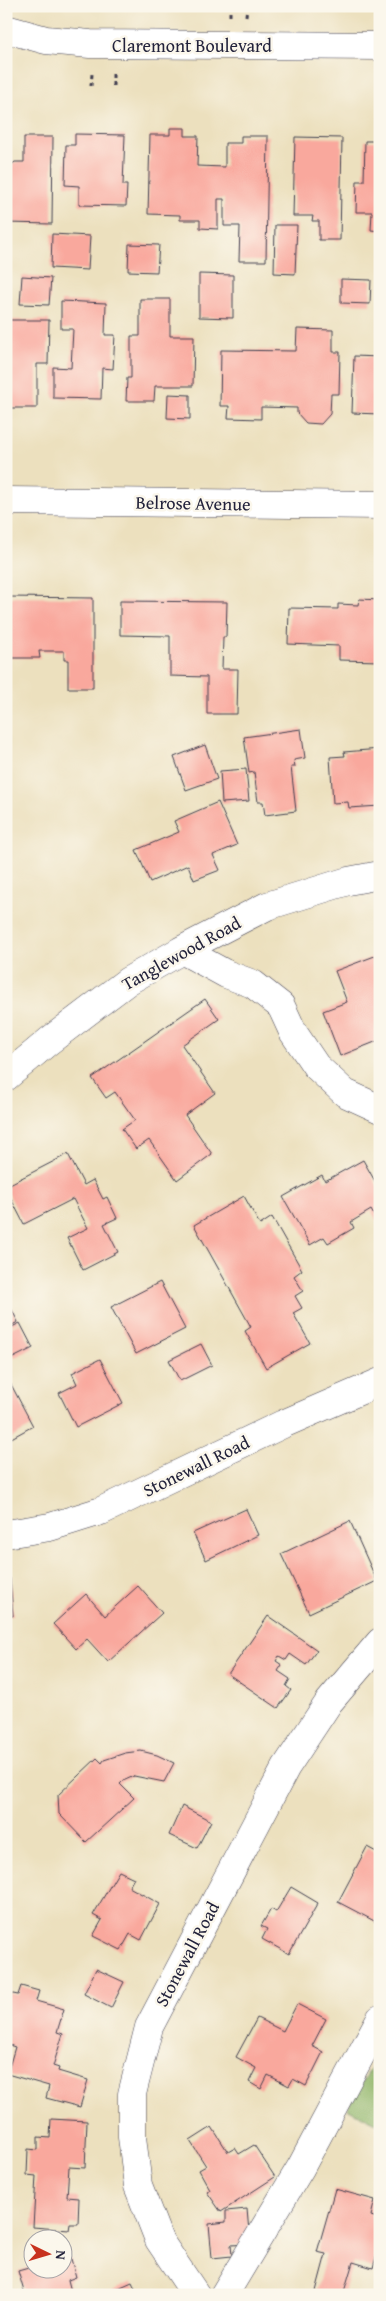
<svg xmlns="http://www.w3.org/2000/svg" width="386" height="2301" font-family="'Gentium Book Plus',serif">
<rect width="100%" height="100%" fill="#fbf7ec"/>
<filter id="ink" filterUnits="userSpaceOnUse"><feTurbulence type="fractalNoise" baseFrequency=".02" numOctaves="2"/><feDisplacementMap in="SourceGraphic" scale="10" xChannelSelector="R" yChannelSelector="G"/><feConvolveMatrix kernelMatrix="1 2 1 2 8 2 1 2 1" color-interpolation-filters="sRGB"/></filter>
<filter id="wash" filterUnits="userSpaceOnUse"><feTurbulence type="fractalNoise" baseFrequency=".0096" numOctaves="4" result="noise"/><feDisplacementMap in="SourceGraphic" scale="20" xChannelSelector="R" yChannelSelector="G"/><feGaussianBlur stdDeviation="1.12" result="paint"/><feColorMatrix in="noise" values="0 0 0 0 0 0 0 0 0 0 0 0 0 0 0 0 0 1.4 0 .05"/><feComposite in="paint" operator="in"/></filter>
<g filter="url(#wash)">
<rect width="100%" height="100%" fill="#ece0be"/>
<path fill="#93b76c" stroke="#5a6c54" d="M380,2053v72l-33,-17z"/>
<g id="blocks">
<path fill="#f9a89d" d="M170,128h15v8h13l-1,30 28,1v-24h16v-7h27l-2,125h-27l1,-35h-16v-27h-6v30l-18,-1v-8h-20v-5l-32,-1 2,-79h20z
M75,134l50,1 -2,50h4l-1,21 -47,-1v-19l-14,-1 1,-40h9z
M24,137h29l-1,87 -46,-1v-48l2,-8 7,-5h9z
M295,137l47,1 -2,102h-21v-19h-7l1,-5h-20z
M365,141h15v90l-9,-1 1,-18h-16l1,-31h7z
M275,225h22l-2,49 -21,-1z
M52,234l38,2 -2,34 -37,-2z
M129,244l30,1 -2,27 -29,-1z
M199,274l34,1v43l-34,-1z
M22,276l29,2 -2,27 -29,-1z
M341,279l30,1 -1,24 -29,-1z
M140,299h30v37h24l-1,50h-38l-1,15h-28l1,-23h4v-42h9z
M61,301l45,2 -1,32h10l-2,34 -11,-1 -1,31 -48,-1v-31l18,1 2,-39h-12z
M6,320h43l-1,44h-11v44h-31z
M297,329l36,1v22h7l-1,42h-8l-1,20 -9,10 -15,-1 -9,-10v-5l-36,-1v12l-33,-1 1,-12h-9l1,-56 75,1z
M354,356l26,1v57l-28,-1z
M168,394l22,1v24l-23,-1z
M9,597l84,1v90h-25v-28h-4v-9h-25l1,7h-31z
M359,599l21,1v61l-41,-1v-14l-51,-2 1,-36 49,1v-5l20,1z
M120,601l107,1 -1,35h-3l-1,32h16l-1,45h-30v-37l-37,-1v-40l-50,-1z
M301,729l4,29 -11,2 1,7h-4l5,44 -31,4 -2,-13h-5l-4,-30 -5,1 -5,-36z
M205,745l12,34 -31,11 -12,-33z
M380,749v57l-31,2 -1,-6 -15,1 -3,-46 15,-1 -1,-4z
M246,769l3,32 -27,2 -2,-32z
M218,802l19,43 -24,10 7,15 -26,10 -6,-15 -38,17 -14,-32 43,-18 -5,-11z
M380,954v86l-40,16 -17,-45 24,-9 -12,-31z
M205,999l14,20 -37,26 33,48 -30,22 27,39 -35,26 -28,-40 -13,9 -14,-20 13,-9 -20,-28 -9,6 -14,-20z
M68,1154l16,31 9,-5 10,19 4,-2 10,21 -13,6 14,28 -35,18 -16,-32 21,-10 -15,-29 -49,25 -18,-35v-3z
M363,1160l17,30v36l-9,-16 -20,12 3,6 -26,15 -4,-6 -14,8 -27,-48 39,-22 3,6z
M244,1196l16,29 12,-8 30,53 -8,6 9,15 -8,5 7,12 -9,5 17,30 -44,25 -21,-37 6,-4 -57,-102z
M160,1282l25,47 -49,25 -25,-47z
M6,1298l12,24 -12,6z
M20,1323l13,25 -24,12 -3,-6v-24z
M201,1344l11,21 -32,16 -11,-21z
M100,1359l23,44 -47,24 -17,-34 18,-9 -5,-11z
M6,1375l27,51 -27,15z
M246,1509l12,26 -52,25 -13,-27z
M350,1521l27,60 -68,32 -28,-59z
M6,1578h4l3,38h-7z
M138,1586l24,27 -54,49 -21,-23 -11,10 -23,-25 33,-30 19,22z
M268,1616l49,34 -11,15 -16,-11 -4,6 -7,-4 -3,5 6,4 -4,6 12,8 -4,7 5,4 -13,18 -50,-34z
M141,1751l16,4 17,8 -10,19 -30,-6 -11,5 -3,3 14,14 -48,44 -27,-28 -1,-19 39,-37 5,5 2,-3 21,-7z
M182,1806l29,15 -14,27 -28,-13z
M367,1847l13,7v70l-42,-22z
M119,1871l15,7 -5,9 31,17 -19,36 -11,-6 -9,16 -28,-14 9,-16 -9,-5z
M291,1887l27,16 -29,51 -27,-15 5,-10 -6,-3 10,-17 5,3z
M96,1969l28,13 -13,26 -27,-14z
M21,1986l18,5 -3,10 28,8 -7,23 6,2 -10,32 6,2 -1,3 30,9 -8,27 -34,-9 3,-12 -42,-12 8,-27 -9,-3v-46l2,-5 10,2z
M297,2004l29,15 -14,27 11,6 -17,34 -13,-7 -4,7 -21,-11 -7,14 -12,-7 7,-14 -20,-11 21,-39 26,13z
M51,2119l36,2 -2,47 -16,-1 -2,30 12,1 -1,26h-8l-1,6 -36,-3 3,-51 -9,-1 1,-26 10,1v-13l12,1z
M212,2127l16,25 7,-4 4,6 15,-9 21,32 -54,35 -14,-20 3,-2 -11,-20 7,-4 -16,-25z
M335,2189l40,11 -4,16 9,3v23l-7,26 -20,-6 -10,33h-28l11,-41 -9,-2z
M247,2209l3,35 -19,1 1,11 -20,2 -3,-34 17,-2v-11z
M71,2259l5,18 -8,3 4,15h-31v-2l-16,2 -7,-24 14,-4v1h30v-6z
M132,2282l6,13h-30l-1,-2z"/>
</g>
</g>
<g filter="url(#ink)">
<use href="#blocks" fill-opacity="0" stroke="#403e4f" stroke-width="1"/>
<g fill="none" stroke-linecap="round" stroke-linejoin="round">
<g stroke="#403e4f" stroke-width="29">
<path id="minor" d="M6,29l40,11 44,4 290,2
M6,501l374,4
M182,950l44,24 27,10 28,22 12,26 23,34 29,27 35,16
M6,1077l43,-36 79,-60 54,-31 85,-44 81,-25 32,-6
M6,1534l44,-7 51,-16 182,-87 97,-42
M196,2295l-37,-55 -21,-54 -6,-49v-43l17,-67 137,-260 43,-65 51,-60
M224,2295l77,-128 79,-148"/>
</g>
<path stroke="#403e4f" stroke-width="3" stroke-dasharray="4 4" stroke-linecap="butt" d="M230,16v-10
M246,16l1,-10
M91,86l1,-12
M113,86v-12"/>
<use href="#minor" stroke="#fff" stroke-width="28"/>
</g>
</g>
<g text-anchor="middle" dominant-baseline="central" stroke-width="5" stroke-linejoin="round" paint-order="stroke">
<g font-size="18" fill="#22223b" stroke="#fbf7ec">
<text x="192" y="45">Claremont Boulevard</text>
<text transform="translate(193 503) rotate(1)">Belrose Avenue</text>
<text transform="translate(181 953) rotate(-29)">Tanglewood Road</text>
<text transform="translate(196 1466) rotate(-26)">Stonewall Road</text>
<text transform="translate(187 1954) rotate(-62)">Stonewall Road</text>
</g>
</g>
<rect width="386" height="2301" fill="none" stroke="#fbf7ec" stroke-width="25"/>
<g transform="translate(48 2254) rotate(95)"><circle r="24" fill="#fbf7ec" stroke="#a4a2a5"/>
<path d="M0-4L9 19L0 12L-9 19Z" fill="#c8321e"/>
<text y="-8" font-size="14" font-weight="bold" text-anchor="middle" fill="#22223b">N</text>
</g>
</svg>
